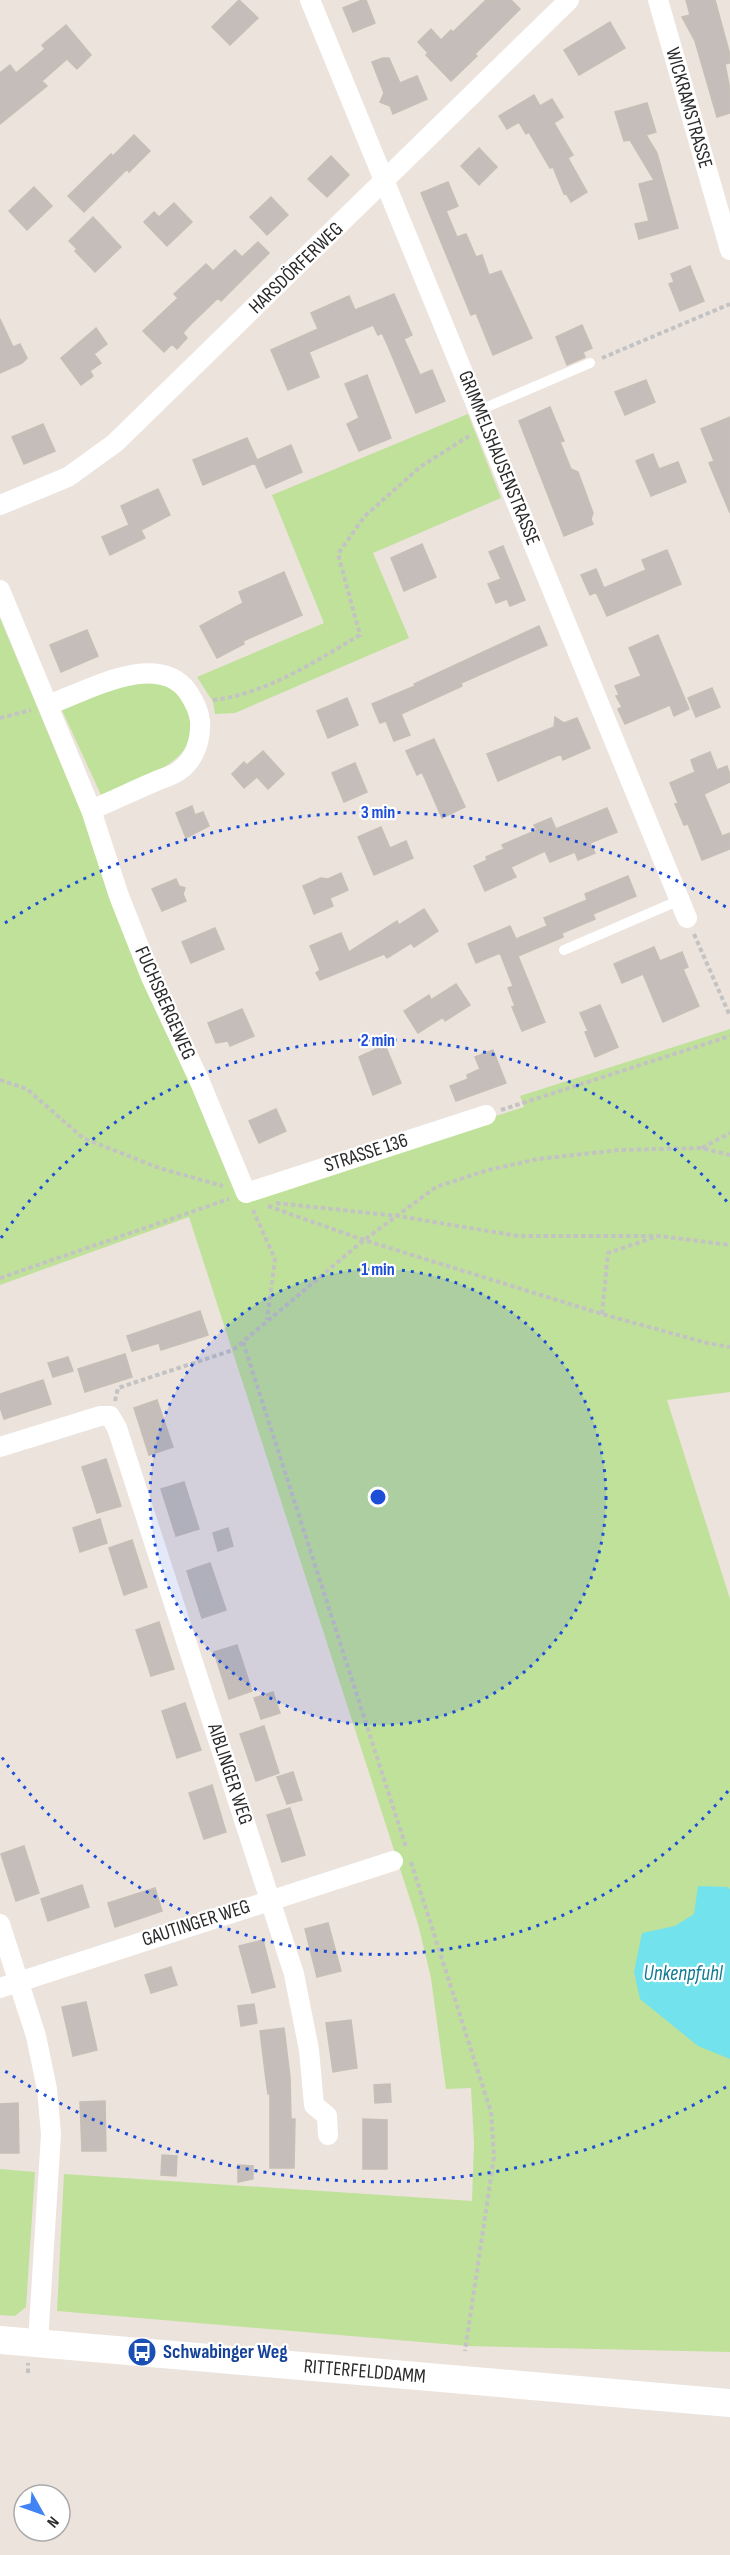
<svg xmlns="http://www.w3.org/2000/svg" width="730" height="2555" font-family="'Sofia Sans Condensed',sans-serif">
<rect width="100%" height="100%" fill="#ece3dd"/>
<path fill="#c0e19a" d="M468,414l33,84 -128,55 36,85 -174,75 -20,1 -2,-12 -16,-25 127,-54 -52,-128z
M0,618l242,579 282,-90 -4,-11 210,-67v363l-63,8 63,199v753l-262,-6 -411,-35 7,-137 408,27 2,-57 -3,-56 -25,1 -15,-111 -13,-54 -229,-707 -189,68z
M140,676l38,12c4,10 10,20 13,30 12,45 -60,64 -90,77l-40,-87z
M0,2169l35,3 -9,135 -11,9 -15,-1z"/>
<path fill="#72e2ec" d="M698,1886l30,1 2,3v169l-32,-13 -58,-47 -6,-27 8,-39 33,-7 19,-12z"/>
<path fill="#c4bdb9" stroke="#c7beb6" stroke-width="1.5" d="M239,0l19,18 -28,27 -18,-18z
M362,0h4l9,23 -22,9 -10,-24z
M486,0h25l9,9 -45,45 2,2 -26,25 -25,-26 2,-2 -10,-11 13,-13 10,11 10,-10 2,2z
M686,0h29l15,55v8l-5,1 5,26v23l-13,4 -22,-76 -13,-24 8,-2z
M610,22l15,26 -46,27 -15,-25z
M66,25l25,30 -14,14 -10,-10 -25,22 5,5 -47,38v-51l10,-8 6,8 29,-24 -3,-4z
M383,58h6l11,25 17,-7 10,23 -34,15 -3,-8 -10,-4 4,-9 -12,-31z
M534,95l6,11 12,-7 11,18 -9,6 19,32 -5,3 19,34 -16,10 -5,-9 -2,1 -11,-27 -3,1 -21,-36 -3,2 -7,-12 -12,7 -8,-13z
M647,103l9,29 -10,3 11,18 21,75 -39,11 -4,-15 14,-3 -10,-37 15,-4 -24,-40 -6,1 -9,-29z
M134,135l16,16 -21,21 -2,-3 -43,43 -16,-16 43,-42 2,2z
M479,148l18,19 -18,18 -18,-19z
M331,156l18,19 -22,22 -19,-18z
M448,182l10,24 -12,5 11,26 9,-3 10,23 6,-2 7,20 12,-4 31,67 -39,17 -17,-42 -5,2 -50,-122z
M34,187l18,19 -25,24 -18,-19z
M271,197l17,18 -21,20 -17,-18z
M174,203l18,19 -25,24 -23,-24 10,-10 5,5z
M93,217l28,30 -26,25 -20,-21 2,-2 -8,-8z
M258,242l11,11 -48,48 -3,-3 -29,28 -6,7 4,5 -10,11 -5,-5 -8,8 -21,-21 35,-33 -4,-4 32,-30 7,7 22,-21 7,7z
M690,266l14,35 -24,10 -11,-27 5,-2 -3,-8z
M394,294l18,41 -8,4 16,36 12,-5 13,31 -29,12 -28,-67 -6,-13 -4,2 -5,-10 -64,27 10,25 -31,13 -17,-40 47,-21 -7,-16 38,-17 6,14z
M0,319l13,28 7,-3 7,14 -5,5 -22,10z
M582,325l10,23 -9,4 2,5 -18,8 -11,-28z
M96,328l11,16 -13,10 7,9 -11,8 3,5 -12,9 -20,-27z
M367,375l24,63 -32,13 -12,-27 12,-6 -14,-34z
M646,380l9,22 -30,13 -10,-23z
M550,407l14,34 -4,1 11,27 7,3 15,41 -2,6 2,5 -29,12 -45,-115z
M730,417v96l-21,-50 5,-2 -13,-32z
M43,424l12,27 -31,13 -12,-27z
M247,438l10,22 34,-15 11,27 -36,16 -11,-25 -52,22 -10,-25z
M653,454l6,15 19,-7 8,20 -35,14 -15,-35z
M158,489l12,26 -29,15 4,8 -35,17 -8,-18 27,-12 -8,-19z
M422,544l14,33 -32,14 -13,-33z
M503,546l22,54 -15,6 -3,-7 -11,4 -8,-19 13,-5 -12,-27z
M667,550l14,34 -74,32 -11,-24 -6,3 -9,-20 15,-6 8,19 42,-18 -4,-10z
M284,572l18,43 -59,26 1,3 -27,14 -17,-32 43,-23 -4,-11z
M539,626l8,19 -86,38 1,3 -61,28 9,21 -16,6 -8,-20 -6,2 -8,-19 43,-18 -1,-2z
M87,630l11,26 -37,16 -11,-27z
M658,635l31,74 -15,7 -4,-11 -45,19 -7,-15 4,-2 -6,-11 3,-1 -4,-9 26,-10 -12,-28z
M712,688l8,19 -24,10 -8,-19z
M347,698l11,27 -30,13 -11,-27z
M555,717l9,6 13,-5 13,30 -27,12 -2,-6 -63,27 -11,-27 67,-27z
M434,739l31,68 -23,11 -20,-46 -5,3 -11,-24z
M263,751l21,23 -16,15 -11,-12 -13,11 -12,-14 12,-12 3,3z
M710,752l7,18 10,-4 3,9v7l-26,12 18,42 8,-3v16l-28,11 -14,-36 -4,1 -9,-21 3,-1 -8,-20 25,-11 -4,-12z
M355,763l12,29 -23,10 -12,-29z
M192,806l3,9 8,-3 6,14 -23,12 -10,-25z
M607,808l10,24 -27,11 5,10 -17,7 -3,-8 -25,10 -5,-11 -34,16 5,10 -31,14 -11,-25 13,-6 -1,-3 18,-8 -2,-4 35,-15 -3,-5 17,-7 5,11z
M381,827l9,21 16,-7 7,17 -39,17 -16,-38z
M341,873l7,17 -18,8 3,8 -19,8 -11,-28 18,-8 7,1z
M628,876l8,20 -43,18 2,5 -33,14 1,4 -45,19 27,66 -23,9 -10,-24 3,-1 -7,-18 5,-2 -13,-33 -24,10 -8,-19 42,-18 6,13 31,-13 -3,-8 43,-18 -2,-6z
M176,879l3,7 6,2 -2,6 3,7 -24,10 -10,-22z
M424,909l14,22 -24,16 -3,-4 -24,15 -3,-4 -64,26 -4,-7 4,-3 -10,-24 31,-13 8,19 48,-31 2,4z
M215,928l9,21 -33,14 -9,-21z
M654,947l6,14 22,-9 6,15 -5,2 16,37 -36,16 -20,-48 -21,9 -8,-19z
M456,984l14,21 -25,16 -2,-4 -25,16 -14,-22 25,-16 2,5z
M600,1005l18,42 -23,10 -10,-25 3,-1 -8,-18z
M242,1009l12,27 -24,10 -2,-5 -12,2 -8,-20z
M385,1045l16,38 -28,12 -14,-38z
M493,1050l13,33 -50,18 -6,-15 18,-7 -1,-4 13,-6 -5,-12z
M276,1109l10,22 -27,12 -10,-22z
M200,1311l8,24 -47,15 -2,-7 -27,8 -5,-15z
M125,1354l7,23 -47,15 -7,-23z
M68,1357l5,14 -20,6 -5,-14z
M43,1380l8,24 -47,15 -4,-12v-13z
M157,1400l16,47 -24,8 -15,-47z
M106,1459l15,47 -24,7 -15,-46z
M184,1482l15,47 -23,7 -15,-47z
M100,1519l7,24 -27,9 -7,-24z
M228,1528l5,18 -15,5 -5,-18z
M132,1540l15,47 -23,8 -15,-47z
M210,1563l16,47 -24,8 -15,-47z
M159,1622l15,47 -23,7 -15,-46z
M237,1645l15,46 -23,8 -15,-47z
M273,1692l7,21 -19,6 -7,-21z
M185,1703l16,47 -24,8 -15,-47z
M264,1726l15,47 -23,8 -16,-47z
M293,1772l9,28 -15,4 -10,-27z
M212,1785l14,47 -22,7 -15,-46z
M290,1808l15,47 -23,7 -15,-47z
M24,1846l15,47 -23,8 -15,-47z
M82,1885l7,22 -41,14 -7,-22z
M155,1888l7,23 -47,16 -7,-24z
M328,1923l13,48 -24,6 -12,-48z
M263,1940l12,47 -23,6 -13,-47z
M171,1967l6,18 -26,8 -6,-18z
M86,2002l11,48 -24,6 -11,-49z
M254,2004l3,19 -16,3 -3,-20z
M351,2020l6,48 -24,4 -7,-49z
M284,2028l6,49 1,42h4l-1,49h-24v-74h-2l-2,-14 -6,-49z
M390,2084l1,18 -16,1 -1,-18z
M105,2101l1,50h-24l-2,-49z
M18,2103l1,50h-19v-49z
M363,2119l24,1v49h-24z
M162,2155l15,1 -1,20 -15,-1z
M238,2165l15,1v13l-15,3z"/>
<g fill="none" stroke-linecap="round" stroke-linejoin="round">
<path stroke="#c3c3c3" stroke-width="4" stroke-dasharray="4.5 3" stroke-linecap="butt" d="M602,358l128,-54
M213,700c53,-6 101,-38 147,-65l-22,-81 26,-37 56,-50 49,-31
M0,718l31,-8
M694,934l36,82
M0,1080l27,9 56,49 76,30 64,18
M501,1110l229,-74
M702,1148l28,-15
M276,1203l122,13 120,20h141l71,9
M268,1206l96,34 238,74 105,29 23,4
M253,1210l22,49 -8,61
M0,1278l229,-79
M602,1314l6,-61 47,-16
M243,1342l163,505
M115,1401l3,-13 115,-38 131,-110 72,-53 52,-17 50,-11 81,-9 82,-2 29,7
M411,1862l80,250 3,45 -29,194
M28,2373v-10"/>
<path stroke="#fff" stroke-width="10" d="M480,410l110,-47
M564,950l116,-50"/>
<path stroke="#fff" stroke-width="20" d="M310,0l377,918
M658,0l72,250
M0,505l68,-28 47,-34 454,-443
M0,590l91,220 28,86 32,81 49,105 46,111 240,-78
M48,705c37,-13 110,-56 140,-13 6,9 11,19 12,29 1,19 -5,38 -20,49 -7,6 -18,8 -26,12 -21,9 -42,19 -63,28
M0,1447l100,-31h10l7,12 177,546 15,76 5,55 13,11 1,19
M0,1924l36,112 11,53 4,45 -13,208
M0,1988l393,-127"/>
<path stroke="#fff" stroke-width="28" id="s1" d="M0,2340l730,63"/>
</g>
<circle cx="378" cy="1497" r="228" fill="#1d4ed8" fill-opacity=".12"/>
<g fill="none" stroke="#1d4ed8" stroke-width="3" stroke-dasharray="3 6">
<circle cx="378" cy="1497" r="228"/>
<path d="M728 1791A457 457 0 0 1 1 1756M1 1238A457 457 0 0 1 728 1203"/>
<path d="M726 2087A685 685 0 0 1 5 2071M5 923A685 685 0 0 1 726 907"/>
</g>
<defs>
<g id="bus-disc" transform="scale(1.5)"><circle r="9.5" fill="#1a4fb4" stroke="#fff"/><path d="M-5-6H5V4H4V6H2V4H-2V6H-4V4H-5ZM-3.5-4V0h7V-4ZM-3.5 1.2v1.5H-2V1.2ZM2 1.2v1.5H3.5V1.2Z" fill="#fff"/></g>
</defs>
<g fill-rule="evenodd">
<use href="#bus-disc" x="142" y="2352"/>
</g>
<g text-anchor="middle" dominant-baseline="central" stroke-width="4.5" stroke-linejoin="round" paint-order="stroke">
<g font-size="20" fill="#2a2a2a" stroke="#fff">
<text transform="translate(689 108) rotate(74)">WICKRAMSTRASSE</text>
<text transform="translate(296 268) rotate(-44)">HARSDÖRFERWEG</text>
<text transform="translate(499 458) rotate(68)">GRIMMELSHAUSENSTRASSE</text>
<text transform="translate(165 1003) rotate(66)">FUCHSBERGEWEG</text>
<text transform="translate(366 1153) rotate(-18)">STRASSE 136</text>
<text transform="translate(230 1774) rotate(72)">AIBLINGER WEG</text>
<text transform="translate(196 1923) rotate(-18)">GAUTINGER WEG</text>
<text stroke="none"><textPath href="#s1" startOffset="366">RITTERFELDDAMM</textPath></text>
</g>
<g font-size="20" font-weight="bold" fill="#164399" stroke="#fff" text-anchor="start">
<text x="163" y="2352">Schwabinger Weg</text>
</g>
<g font-size="21" font-style="italic" fill="#117c91" stroke="#fff">
<text x="683" y="1973">Unkenpfuhl</text>
</g>
</g>
<circle cx="378" cy="1497" r="9" fill="#1d4ed8" stroke="#fff" stroke-width="3"/>
<g font-size="18" text-anchor="middle" font-weight="bold" fill="#1d4ed8" stroke="#fff" stroke-width="4.5" stroke-linejoin="round" paint-order="stroke">
<text x="378" y="818">3 min</text>
<text x="378" y="1046">2 min</text>
<text x="378" y="1275">1 min</text>
</g>
<g transform="translate(42 2513) rotate(130)"><circle r="28" fill="#ffffff" stroke="#aaaaaa" stroke-width="1.5"/>
<path d="M0-4.5L10 22L0 15L-10 22Z" fill="#4083f5"/>
<text y="-9" font-size="16" font-weight="bold" text-anchor="middle" fill="#2a2a2a">N</text>
</g>
</svg>
